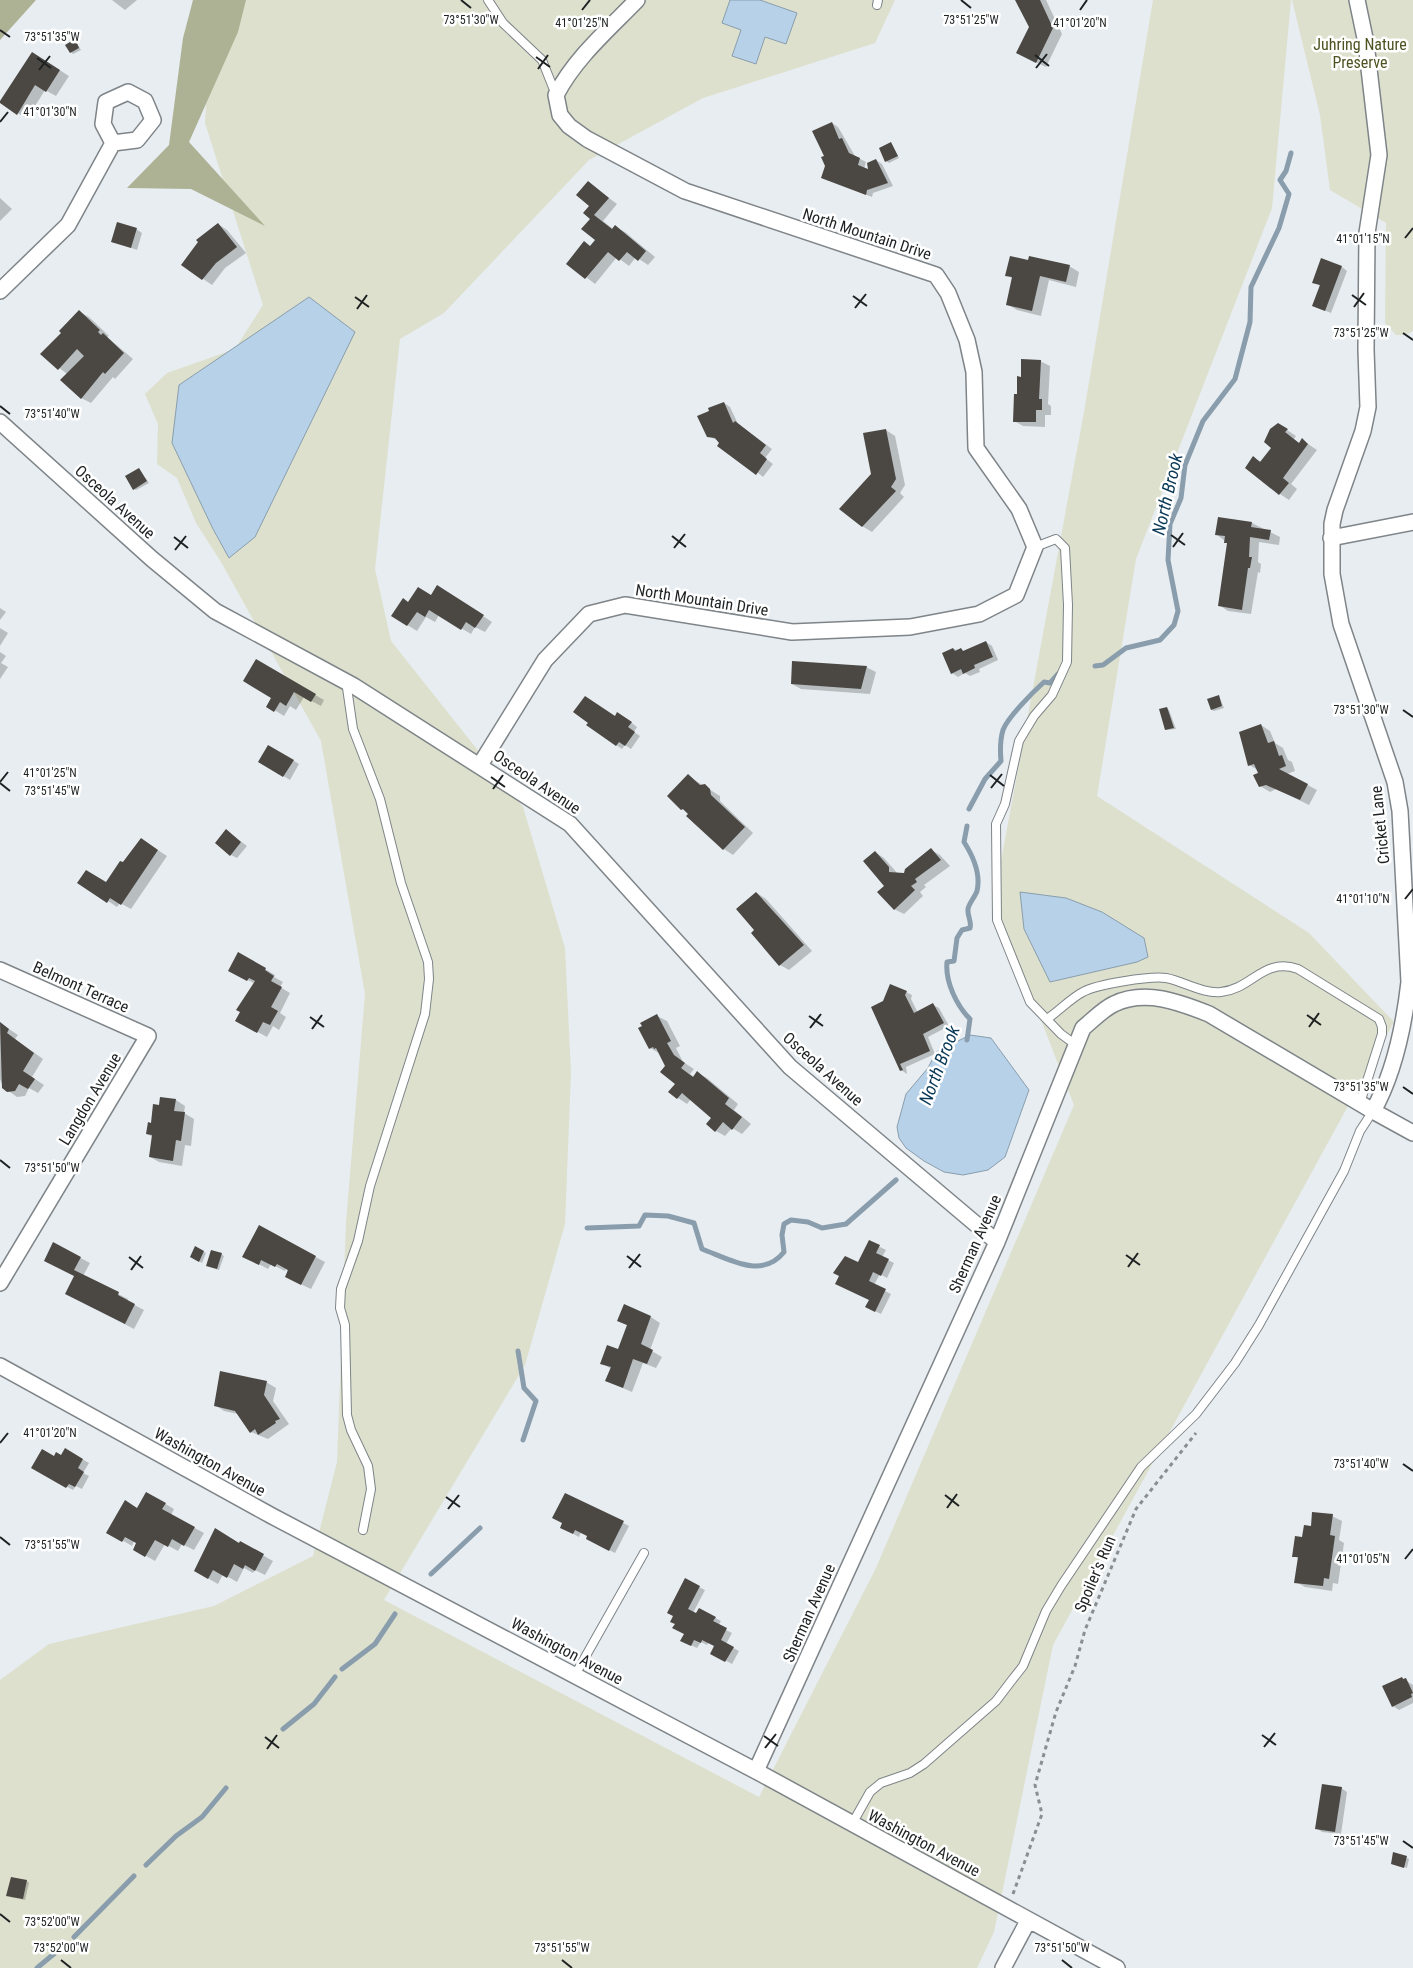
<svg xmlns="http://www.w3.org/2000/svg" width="1413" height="1968" font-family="'Roboto Condensed',sans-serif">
<rect width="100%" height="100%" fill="#e7edf1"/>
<path fill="#dde0cc" d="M212,0h683l-20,43 -172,55 -114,62 -145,153 -44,26 -25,230 16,72 132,166 42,141 6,125 -6,151 -40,141 -141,235 375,197 117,-229 198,-463 -80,-206 90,-487 69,-412h138l-19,208 -136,351 -39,237 212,137 85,89 -341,623 -59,287 -17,36h-977v-288l49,-36 165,-38 99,-50 24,-94 9,-239 19,-229 -44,-253 -100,-179 -25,-39 -19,-45 -20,-14 1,-40 -13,-30 22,-21 68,-24 28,-44 -58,-182z
M1292,0h121v331l-7,4h-10l-11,-12 1,-100 -56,-33 -10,-75z"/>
<path fill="#adb294" d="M0,0h36l-36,40z
M193,0h53l-8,32 -49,110 76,84 -74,-37 -64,-1 42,-43 14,-107z"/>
<path fill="#b7d2e8" stroke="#899dad" d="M730,0h30l37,13 -11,31 -21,-7 -9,27 -24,-8 9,-26 -19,-7z
M309,297l46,35 -100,205 -26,21 -16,-29 -41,-86 7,-58z
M1020,892l46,6 36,14 42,26 4,19 -11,5 -87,20 -26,-53z
M970,1035l21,3 38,52 -24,67 -17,13 -25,5 -19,-3 -20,-11 -18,-13 -7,-10 -2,-11 9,-33 22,-26 8,-16z"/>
<path fill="#0003" d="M112,0h25l-12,10z
M1016,0h30l16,34 -16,33 -19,-9 3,-31z
M75,40l6,10 -8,4 -2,-2z
M42,59l27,17 -13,20 -11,-6 -18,29 -26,-17z
M832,123l6,4 17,29 11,6 -2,7 5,1 7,-10 6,4 11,22 -20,7 -1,4 -49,-19 3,-12v-9z
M891,144l8,14 -10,5 -3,-2z
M588,182l29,22 -14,17 10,8 2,-2 10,5 30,25 -7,8 -12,-8 -7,9 -12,-9 -22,27 -27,-21 24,-16 5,-7z
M0,198l12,11 -12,12z
M218,224l9,6 19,23 -21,15 -13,17 -29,-20z
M136,229l6,4 -5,17 -25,-9z
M1069,266l10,6 -3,15 -27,-7 -8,36 -24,-6 -10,-6 6,-25 -6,-4z
M1342,267l5,4 -16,42 -18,-7 7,-20 -6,-4z
M80,312l9,5 20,19 -2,1 26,22 -18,20 -2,-2 -22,26 -10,-5 -14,-24 -25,-20 21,-21z
M1040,361l10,5 -2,38 3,2v9h-6v12l-22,-1 -9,-5 8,-43z
M724,403l6,4 8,17 34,25 -7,9 8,6 -10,13 -44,-36 -11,-5z
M1278,424l18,12 -2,3 6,5 2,-4 15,10 -26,34 6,5 -8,11 -9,-6 -27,-36 9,4 11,-14z
M886,430l9,6 10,49 -5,8 4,4 -32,35 -10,-6z
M139,469l10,14 -13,7 -2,-1z
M1252,523l28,14 -1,8 -20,-3 -1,20 3,2 -1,9 -2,-1 -7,42 -23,-3 -9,-6 10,-61 -13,-10z
M447,592l45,30 -7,10 -10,-5 -4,7 -32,-19 -4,7 -9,-5 -9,14 -24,-15 16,-13z
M0,608l6,4 -6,8z
M0,628l8,5 -8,13z
M986,642l6,4 6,14 -19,9 1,3 -10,4 -5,-3 -7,4 -6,-4 1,-24 12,2z
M0,652l6,4 -5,7 7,4 -8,12z
M256,661l68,39 -3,6 -17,-9 -8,13 -6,-4 -6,10 -16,-10 5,-9z
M866,667l10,5 -6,22 -69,-5 -9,-5z
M1219,696l5,12 -10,3 -2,-1z
M1167,708l2,2 7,19 -10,1z
M616,717h8l13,10 -3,5 6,4 -9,13 -6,-4 -3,4 -6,-4z
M1261,725l9,6 5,12 8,5 5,12 4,2 3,9 -8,3 30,16 -8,15 -33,-16 -6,3 -10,-6 -2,-16 -9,-5z
M269,746l30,18 -9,16 -31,-19z
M688,776l32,20v5l33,32 -20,22 -9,-6 -34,-35 -8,-5z
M227,831l20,15 -10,12 -6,-3z
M141,839l26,17 -36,53 -11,-6 -3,4 -9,-6 -2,-17z
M931,850l9,5 10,11 -26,19 2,2 -6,5 3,4 -19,18 -10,-5 -19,-57 9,6 14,16 7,1z
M757,893l9,6 46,52 -23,19 -9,-5 -24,-35z
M239,953l36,22 -1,2 9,5 -3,5 10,6 -10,20 6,4 -7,13 -6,-4 -6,11 -30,-16 18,-37 -25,-14z
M906,992l6,3 -1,4 7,14 15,-8 6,3 10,18 -21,11 7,17 -29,13 1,7 -6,-4 -17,-68z
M657,1016l10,5 13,25 -4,2 7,14 11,7 -4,5 4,3 3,-4 10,5 31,26 -4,6 17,14 -9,10 -10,-6 -7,8 -9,-5 -3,-13 -22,-19 -4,5 -9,-6 -1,-14 -18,-31 -9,-5z
M0,1023l18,12 -3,4 28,20 -11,18 12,8 -6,8 -9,-5 -4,8 -8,1 -14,-10 -3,-8z
M176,1100l9,6 -1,7 10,6 -3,27 -6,-1 -3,21 -23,-4 -9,-5 3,-20 -6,-3 13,-27z
M259,1227l66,35 -14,27 -15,-7 -10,-13 -1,2 -14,-7 -3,5 -15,-8z
M870,1242l16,8 -4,7 12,6 -7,15 -7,-4 -6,11 17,9 -10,20 -8,-4 -14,-46z
M54,1244l36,19 -7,13 45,23 -1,2 17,9 -10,19 -58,-30v-23z
M196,1248l10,5 -4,10 -11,-7z
M221,1254l3,2 -5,14 -9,-3z
M651,1317l9,6 -10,27 12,7 -6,11 -13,-5 -11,29 -25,-11 4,-12 -9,-6 16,-12 10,-25 -9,-5z
M266,1382l10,6 -3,13 16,23 -21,15 -17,-7 -13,-18 -14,-3 -9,-6z
M66,1450l23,13 -6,10 6,3 -7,13 -6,-3 -3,4 -40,-22 22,-11h6z
M147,1493l27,16 -3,6 33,18 -10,17 -12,-6 -4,7 -13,-7 -10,17 -21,-12 4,-6 -4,-2 -2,5 -24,-14 30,-23z
M566,1494l63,32 -14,27 -22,-11 -4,-6 -8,-4 -2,5 -11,-6z
M1332,1516l10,5 -3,19 5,3 -6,41 -5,-1 -1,8 -27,-4 -9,-5 3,-23 -5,-3 18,-29z
M241,1543l32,18 -8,14 -10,-5 -2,3 -9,-5 -7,14 -14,-8 -5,10 -23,-13z
M685,1580l20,10 -12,23 3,2 3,-6 22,12 -3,5 14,7 -6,11 13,7 -7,13 -20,-11 4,-7 -7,-4 -2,3 -6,-3 -4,6 -9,-4 -2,-10 -10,-10z
M1402,1678l11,7v18l-14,7 -6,-4z
M1341,1788l6,4 -6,42 -19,-2 -6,-4z
M1407,1858l2,1 -2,9 -12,-4z
M27,1881l2,2 -4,17 -15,-3z"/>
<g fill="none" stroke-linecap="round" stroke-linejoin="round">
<path stroke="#899dad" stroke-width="5" d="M1095,666l8,-1 23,-17 34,-8 14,-15 4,-14 -10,-51 2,-36 11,-26 4,-33 18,-44 32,-42 15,-57 1,-35 28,-59 10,-34 -9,-14 6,-9 5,-18
M969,809l16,-30 16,-18c-1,-11 -1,-21 2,-31 5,-13 30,-38 41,-48l6,1 8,-9
M967,826l-3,16c9,14 17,32 13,49 -2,6 -8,12 -9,18 -1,7 4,12 2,19l-8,2 -5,8 -3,23 -7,1c-2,20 10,44 23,57l-3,21
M587,1228l52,-2 6,-11 23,1 26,7 8,26c27,10 60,31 82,3l-2,-17 2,-11 7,-4 17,2 14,6 24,-4 50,-44
M518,1351l6,37 12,13 -13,39
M431,1574l49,-46
M342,1669l33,-25 20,-30
M283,1729l31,-25 21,-27
M146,1865l30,-29 26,-19 24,-29
M74,1937l60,-61
M37,1968l24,-20"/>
</g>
<path fill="#4b4743" d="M1015,0h25l13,28 -17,35 -20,-10 13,-26z
M75,39l4,9 -9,5 -5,-8z
M32,52l28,18 -14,22 -11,-7 -18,30 -17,-12v-2z
M832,122l7,17 3,-1 7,15 11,5 -2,7 10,4 -1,-6 9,-4 12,24 -21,7 -1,5 -45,-17 4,-12 -4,-9 3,-1 -12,-25z
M891,142l7,14 -13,6 -6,-14z
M588,181l21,17 -15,17 18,14 3,-4 31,26 -8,10 -11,-9 -8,9 -11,-9 -23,27 -19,-15 18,-23 6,5 5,-6 -14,-11 9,-10 -7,-6 6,-7 -13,-11z
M117,222l20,6 -6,20 -20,-6z
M218,223l19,24 -21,16 -14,17 -21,-15 17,-23 -2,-2z
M1010,256l18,4 1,-4 41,9 -4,17 -26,-6 -8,35 -26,-6 6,-28 -7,-1z
M1321,258l21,8 -17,45 -13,-5 8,-21 -8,-2z
M79,310l21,20 -2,2 3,3 2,-2 21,20 -19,21 -2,-2 -22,27 -21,-19 24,-24 -7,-7 -19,21 -18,-16 21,-21 -2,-2z
M1021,359l20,1 -2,39h3v11h-6v12h-23l1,-28h3v-18l4,1z
M724,402l9,21 2,-2 31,24 -6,8 7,6 -11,16 -39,-29 2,-3 -4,-5 -8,-1 -10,-21 12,-5 -1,-3z
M1278,423l10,6 -3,3 14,11 3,-5 6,6 -25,34 6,5 -10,12 -34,-27 8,-12 7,6 11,-14 -7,-6 6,-13z
M886,429l10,50 -5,8 5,4 -34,36 -23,-18 32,-35 -8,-41z
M139,468l8,13 -14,9 -8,-14z
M1218,517l34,5 -1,5 20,3 -2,10 -19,-3 -1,20h3l-2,11h-2l-6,42 -24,-4 9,-63h-3l1,-7 -10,-1z
M437,585l47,30 -9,13 -9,-6 -5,8 -32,-20 -4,7 -8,-5 -10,14 -16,-10 12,-18 5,4 10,-15 13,8z
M986,641l7,16 -19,8 1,3 -12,6 -2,-5 -10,5 -9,-21 11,-5 2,3 6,-3 2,3z
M256,659l60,35 -5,8 -17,-10 -8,14 -6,-4 -6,10 -8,-5 5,-9 -28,-17z
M792,661l75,5 -6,23 -70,-5z
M1219,695l3,11 -11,4 -4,-11z
M585,696l30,20 2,-4 15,10 -4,5 7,5 -10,14 -6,-4 -3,4 -30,-21 2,-2 -15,-11z
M1167,707l7,21 -9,2 -6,-21z
M1261,724l7,19 6,-2 5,15 3,-1 4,11 -7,3 29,15 -8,16 -34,-15 -7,2 -6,-12 5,-2 -4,-9 -6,2 -9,-34z
M268,745l26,15 -11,17 -25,-15z
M688,774l12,11 5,-1 5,5 1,6 34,32 -22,23 -37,-34 2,-2 -5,-5 -2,1 -14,-14z
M226,829l15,13 -11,14 -15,-13z
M141,838l17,12 -37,55 -11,-7 -3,5 -30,-20 9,-13 20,12 14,-21 3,1z
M931,848l10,12 -26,19 2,3 -6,4 4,4 -21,20 -17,-18 7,-6 -21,-25 12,-10 14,16v5l15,1 1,-4z
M756,892l48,53 -25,21 -28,-33 3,-3 -18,-21z
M238,952l28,16 -1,2 9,6 -3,5 11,6 -11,20 7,4 -8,14 -7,-3 -6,11 -22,-12 5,-9 -4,-2 19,-29 -6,-3 -2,3 -19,-10z
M890,984l17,7 -2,4 9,18 19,-10 11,20 -21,11 7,17 -30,13 3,6 -3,1 -29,-64 12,-6z
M657,1014l14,27 -4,2 7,12 11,8 -4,5 12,9 4,-6 32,27 -4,6 17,13 -10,13 -9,-8 -8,10 -9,-8 5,-6 -29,-25 -5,6 -9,-7 7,-8 -15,-12 5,-6 -9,-18 -2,1 -1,-2 -4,2 -11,-21 4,-2 -2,-3z
M0,1022l9,7 -2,4 27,20 -11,18 12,8 -7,10 -9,-5 -4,7 -8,1 -5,-4z
M160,1097l16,2 -2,12 11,1 -4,29 -5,-1 -3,21 -24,-4 3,-22 -6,-1 2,-12 3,1 2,-19 6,1z
M259,1225l57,31 -15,29 -16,-8 3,-7 -11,-6 -2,3 -14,-7 -2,5 -17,-8z
M869,1240l11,5 -4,8 13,6 -8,17 -8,-4 -4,9 17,8 -11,23 -10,-5 4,-7 -34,-16 4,-8 -6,-3 12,-17 13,6z
M53,1242l28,15 -7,13 45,22 -1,3 17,9 -10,20 -60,-30 9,-18 -30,-15z
M195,1246l9,5 -5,11 -9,-5z
M211,1250l11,3 -5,16 -11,-3z
M624,1304l27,12 -10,28 12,6 -6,14 -14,-5 -10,29 -18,-7 6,-14 -11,-3 7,-19 11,4 9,-24 -10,-4z
M220,1371l47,10 -3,14 16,24 -5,2 1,2 -18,12 -3,-6 -5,4 -15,-22 -21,-5z
M65,1448l18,11 -5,9 6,4 -9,15 -6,-3 -3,4 -35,-20 11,-19 12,7 2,-4 5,3z
M146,1492l20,11 -4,6 33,18 -11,19 -12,-7 -4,8 -13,-7 -10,17 -12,-7 3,-7 -11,-6 -3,5 -16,-9 19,-33 12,8z
M565,1493l59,28 -15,30 -23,-12 1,-3 -12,-6 -2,4 -13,-6 2,-5 -10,-5z
M1312,1512l21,2 -3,21 5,1 -6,43 -5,-1 -1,8 -29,-3 4,-26h-6l3,-21 7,1 2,-12 7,1z
M215,1528l24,15 1,-2 24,13 -9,17 -10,-6 -2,4 -9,-5 -7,14 -14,-8 -5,9 -14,-8z
M685,1578l15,8 -12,23 8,4 3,-5 17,9 -3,4 14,7 -6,12 13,7 -9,15 -15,-8 4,-8 -12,-6 -1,3 -7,-3 -3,6 -11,-5 4,-7 -12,-6 3,-4 -5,-2 3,-6 -6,-3z
M1402,1677l1,2 3,-1 7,15 -2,1 1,3 -20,10 -10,-21z
M1322,1784l20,3 -7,45 -20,-3z
M1393,1852l14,4 -3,12 -13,-4z
M11,1877l16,3 -4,19 -17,-3z"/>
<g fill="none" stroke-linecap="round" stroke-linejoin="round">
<g stroke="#7e8488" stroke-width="10">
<path id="lane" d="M488,0l15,23 39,37 14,35
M877,5l1,-5
M1035,547l21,-8 9,9 3,57 -1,57 -15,33 -18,21 -15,25 -14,63 -9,20 1,96 33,82 31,32 15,11
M346,681l7,48 27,70 21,84 27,79 1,17 -4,35 -55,172 -12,55 -17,48 -1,19 5,17 2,90 4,15 17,36 3,23 -8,41
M1047,1019c12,-8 24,-21 36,-27 14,-8 67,-16 83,-14 17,3 37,16 55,14 31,-3 42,-35 77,-23l81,50 3,8v7l-22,69
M575,1675l69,-122
M852,1824l18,-32 11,-9 29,-10 14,-9 72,-63 16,-21 11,-14 23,-55 15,-25 80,-119 55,-53 39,-51 24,-38 69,-125 16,-29 16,-40 13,-20"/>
</g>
<g stroke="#7e8488" stroke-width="18">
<path id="street" d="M1357,0l9,43 13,112 -12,78 -1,117 2,57 -5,24 -28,79 -3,14v50l9,50 54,158 5,29 9,171c-5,44 -14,90 -36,129
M128,92l17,9 8,19 -16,20 -24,3 -10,-19 3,-22z
M0,291l68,-66 45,-82
M0,422l152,137 63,52 139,75 216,138 220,243 207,175
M1331,538l82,-16
M480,765l65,-105 44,-46 36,-9 167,27 118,-5 69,-13 37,-19 19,-48 -16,-38 -43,-61 -2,-76 -7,-32 -19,-47 -12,-18 -251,-84 -98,-52 -18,-13 -9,-11 -4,-20c19,-37 53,-66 81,-95
M0,970l148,66 -148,247
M0,1366l272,150 484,255 361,197
M756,1771l241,-529 86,-214c10,-8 20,-19 31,-24 31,-15 65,-2 95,10l164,97 40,22
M1003,1968l25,-47"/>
</g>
<path stroke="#8a8e91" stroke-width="3" stroke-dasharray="4 4" stroke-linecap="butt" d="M1013,1894l29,-80 -7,-29 21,-73 19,-46 10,-36 51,-121 60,-76"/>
<use href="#lane" stroke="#fff" stroke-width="8"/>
<use href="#street" stroke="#fff" stroke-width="15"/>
</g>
<path fill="none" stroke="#1e2122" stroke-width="2" d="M461,0l10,8M961,0l10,8M582,10l8,-10M1080,10l7,-10M0,30l10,7M1035,55l14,11M536,57l14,10M37,58l14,10M1036,68l11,-14M538,69l10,-14M39,70l11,-14M0,122l8,-10M1405,238l8,-10M1352,295l14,10M853,296l14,10M355,297l14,10M1354,307l10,-14M855,308l11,-14M357,309l10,-14M1403,333l10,7M0,406l10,8M1171,535l14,10M672,536l14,11M174,537l14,11M1173,547l10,-14M674,548l11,-14M175,550l11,-14M1403,710l10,7M990,775l14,11M491,777l14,10M0,782l8,-10M0,783l10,8M991,788l11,-14M493,789l10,-14M1405,899l8,-10M1307,1015l14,10M809,1016l14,10M310,1017l14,10M1309,1027l10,-14M810,1028l11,-14M312,1029l10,-14M1403,1087l10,7M0,1160l10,8M1126,1255l14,10M627,1256l14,11M129,1257l14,11M1128,1267l10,-14M629,1268l11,-14M131,1270l10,-14M0,1443l8,-10M1403,1464l10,7M945,1495l14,11M446,1497l14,10M947,1508l10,-14M448,1509l11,-14M0,1537l10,8M1405,1559l8,-10M1262,1735l14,10M764,1736l14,10M265,1737l14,11M1264,1747l11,-14M765,1748l11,-14M267,1749l10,-14M1403,1841l10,7M0,1914l10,8M61,1960l10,8M562,1960l10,8M1062,1960l10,8"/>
<g text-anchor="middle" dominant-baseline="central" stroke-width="5" stroke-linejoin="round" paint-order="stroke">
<g font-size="16" fill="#4d5220" stroke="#fff">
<text x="1360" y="44">Juhring Nature<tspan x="1360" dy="18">Preserve</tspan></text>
</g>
<g font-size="16" fill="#1e2122" stroke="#fff">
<text transform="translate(867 234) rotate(18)">North Mountain Drive</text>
<text transform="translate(115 502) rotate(42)">Osceola Avenue</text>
<text transform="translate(702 600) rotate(9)">North Mountain Drive</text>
<text transform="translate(537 782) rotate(34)">Osceola Avenue</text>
<text transform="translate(1380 825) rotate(-96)">Cricket Lane</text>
<text transform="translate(81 987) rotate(24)">Belmont Terrace</text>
<text transform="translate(823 1069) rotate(42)">Osceola Avenue</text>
<text transform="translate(90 1099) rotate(-59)">Langdon Avenue</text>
<text transform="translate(975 1244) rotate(-66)">Sherman Avenue</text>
<text transform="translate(210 1462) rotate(29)">Washington Avenue</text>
<text transform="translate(1095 1574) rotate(-67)">Spoiler's Run</text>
<text transform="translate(809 1613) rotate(-66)">Sherman Avenue</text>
<text transform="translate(567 1651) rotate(28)">Washington Avenue</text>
<text transform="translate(924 1843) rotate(28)">Washington Avenue</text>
</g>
<g font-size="18" font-style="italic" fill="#083856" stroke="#fff">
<text transform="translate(1167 494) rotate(-77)">North Brook</text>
<text transform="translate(939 1065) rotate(-69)">North Brook</text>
</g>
</g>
<g font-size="12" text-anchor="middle" fill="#1e2122" stroke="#fff" stroke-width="5" stroke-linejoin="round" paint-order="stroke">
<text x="471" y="24">73°51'30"W</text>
<text x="971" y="24">73°51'25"W</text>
<text x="582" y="27">41°01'25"N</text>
<text x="1080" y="27">41°01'20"N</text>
<text x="52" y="41">73°51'35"W</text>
<text x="50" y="116">41°01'30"N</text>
<text x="1363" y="243">41°01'15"N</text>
<text x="1361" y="337">73°51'25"W</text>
<text x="52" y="418">73°51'40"W</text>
<text x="1361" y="714">73°51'30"W</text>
<text x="50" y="777">41°01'25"N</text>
<text x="52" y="795">73°51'45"W</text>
<text x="1363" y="903">41°01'10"N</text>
<text x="1361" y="1091">73°51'35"W</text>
<text x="52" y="1172">73°51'50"W</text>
<text x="50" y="1437">41°01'20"N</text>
<text x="1361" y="1468">73°51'40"W</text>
<text x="52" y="1549">73°51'55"W</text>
<text x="1363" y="1563">41°01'05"N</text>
<text x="1361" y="1845">73°51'45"W</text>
<text x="52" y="1926">73°52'00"W</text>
<text x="61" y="1952">73°52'00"W</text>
<text x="562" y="1952">73°51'55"W</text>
<text x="1062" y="1952">73°51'50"W</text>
</g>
</svg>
